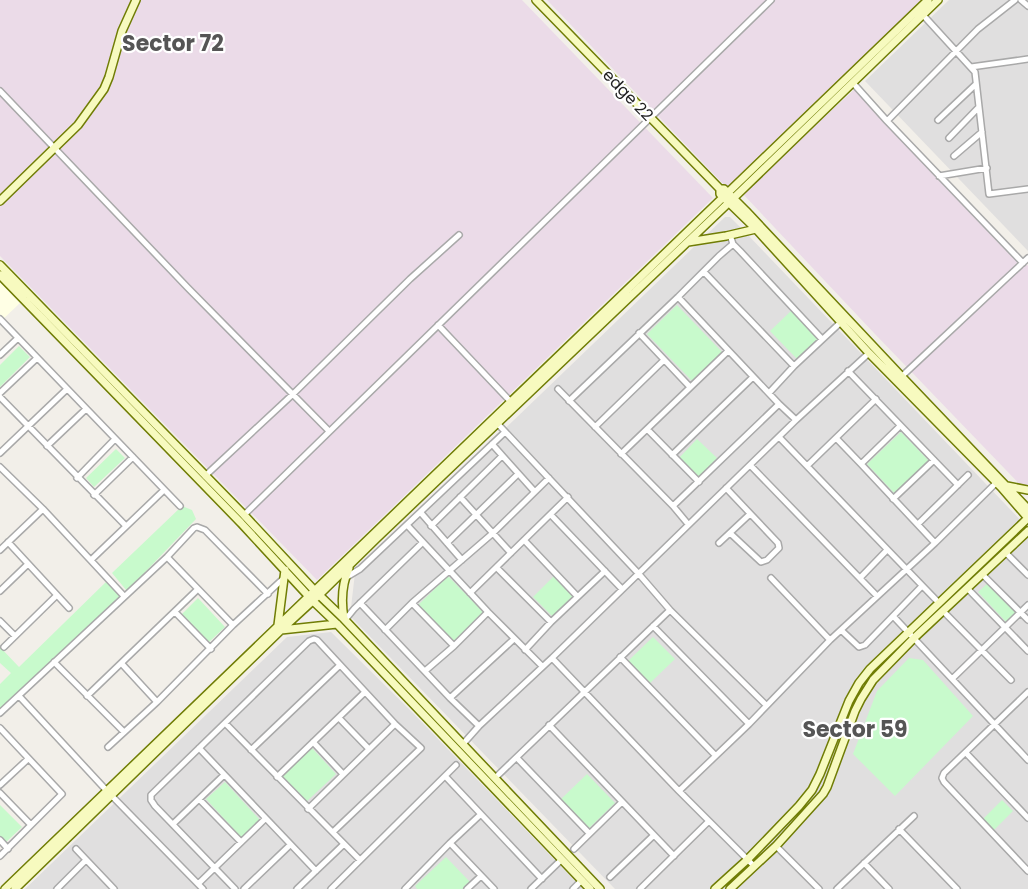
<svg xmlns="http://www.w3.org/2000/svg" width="1028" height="889" font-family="Poppins,sans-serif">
<rect width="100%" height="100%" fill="#f2efe9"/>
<path fill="#e0dfdf" d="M949,0h72l7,7v244l-163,-170z
M725,217h5l17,17 281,294v361h-413l-265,-273 5,-43z
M331,632l79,78 173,179h-558l262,-252z"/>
<path fill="#ebdbe8" d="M0,0h522l191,198 -396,382 -317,-324z
M547,0h376l-195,189z
M856,88l172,178v227l-154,-160 -132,-140z"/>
<path fill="#ffffe5" d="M0,282l20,21 -20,19z"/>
<path fill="#c8facc" d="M677,305l46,48 -30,29 -46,-48z
M791,311l28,28 -21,21 -28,-29z
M19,346l11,11 -30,30v-22z
M901,432l28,29 -34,33 -28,-30z
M697,439l20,19 -18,19 -20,-19z
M116,449l9,9 -31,29 -8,-9z
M182,506l10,4 4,9 -69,72 -15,-18z
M555,575l20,21 -21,22 -21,-21z
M448,576l36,37 -30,29 -36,-37z
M108,580l15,16 -123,116v-28l11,-11 -11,-10v-16l19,20z
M988,583l28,30 -10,9 -28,-30z
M198,598l27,29 -16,15 -27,-28z
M653,637l22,22 -26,25 -22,-22z
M909,658l14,2 50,56 -78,80 -42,-42 24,-63z
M312,748l24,26 -30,28 -24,-26z
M587,774l28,29 -27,26 -28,-29z
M225,782l35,38 -18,18 -36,-39z
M1002,800l11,11 -20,20 -11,-11z
M0,805l22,22 -19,18 -3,-3z
M446,857l24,25 -7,7h-46l-2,-3z"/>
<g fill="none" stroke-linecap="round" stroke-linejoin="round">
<g stroke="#a9a9a9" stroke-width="8">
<path id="street" d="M1021,0l7,6
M923,15l52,57 14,122 39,-5
M971,67l57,-8
M853,83l34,38 136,142
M0,91l188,197 141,143
M938,120l37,-35
M887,121l91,-92 37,-29
M949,138l29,-30
M954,156l28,-24
M939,176l48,-8
M730,235l3,9 7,7 82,88
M704,272l90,94
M678,297l101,107 17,16
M0,319l180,187
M438,325l73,77
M639,333l51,54
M0,355l18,-17
M848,371l110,114
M900,378l128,-120
M558,389l115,117 15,18
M0,393l37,-35
M769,393l25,-27 47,-44
M0,397l126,129
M569,401l109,-104 41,-41 14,-12
M496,422l142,151 32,37 96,95
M595,427l69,-67
M647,429l52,53
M779,437l160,166
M836,438l25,26 74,79
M492,444l42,47
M47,446l39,-37
M0,453l67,-64
M621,454l107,-103
M672,455l81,-78
M861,464l39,-38
M750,465l127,131
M807,466l69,-67
M0,467l43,42 81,87
M205,476l87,-81 118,-116 49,-44
M77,478l38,-39
M726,488l52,55 1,5 -12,12 -6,2 -31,-29
M94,495l39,-38
M460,497l51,56
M893,499l41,-39
M673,506l106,-102
M421,513l41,47
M244,515l527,-515
M551,515l71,74
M918,524l50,-49
M407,525l81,87 54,54
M431,526l71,-70
M524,540l53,56
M8,542l61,66
M447,543l71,-69
M719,543l31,-29
M0,550l43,-41
M1005,552l23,23
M167,557l66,68
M91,560l73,-70
M497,568l54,54
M982,574l46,46
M345,578l15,-9 145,-137
M771,578l59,62
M860,578l27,-28
M967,588l61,63
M0,591l28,-27
M470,593l98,-96
M360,603l90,95 29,28
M412,603l42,43
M943,611l68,69
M175,612l36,37
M893,616l135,144
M345,620l9,-11 68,-66
M0,621l15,15
M653,626l96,98
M385,630l27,-27 81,-70 56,-55
M841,630l18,17 6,-2 57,-59
M4,647l53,-52
M525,650l26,-28 54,-51
M620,657l95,98
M552,658l127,133 75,75
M54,662l70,70
M122,664l35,38
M425,671l29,-25 34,-34
M952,679l76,-74
M1028,692l-84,81 -2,5 2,4 84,89
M19,696l88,95 96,98
M87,696l111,-107
M450,698l64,-59
M0,713l167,-156 27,-29 3,-1 8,3 63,64
M339,718l30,31
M225,723l135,137
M549,725l125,131
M0,728l62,66 -62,62
M313,742l30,32
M463,744l16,-18 73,-68 244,-238 73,-67
M108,747l49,-45 76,-77 51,-47
M199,748l117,123
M251,750l89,-85
M966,753l62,65
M517,758l72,75
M277,777l88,-85
M446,777l96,102
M495,778l175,-168
M0,785l28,-26
M679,791l70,-67 81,-84 105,-97 61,-60
M0,793l31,32
M199,799l42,43
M308,809l87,-85
M173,824l51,-49
M899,829l58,60
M0,840l8,9
M450,843l44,46
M776,846l43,43
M76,849l38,40
M574,849l48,-47
M864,863l25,26
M610,877l44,-42
M198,884l67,-65
M57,889l29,-29
M235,889l-80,-83 -4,-6v-5l158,-154 5,-2 3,1 78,84 26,24 -88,84
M244,889l46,-44
M297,889l47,-45
M331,889l125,-124
M405,889l45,-46 30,-28
M467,889l14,-13
M531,889l28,-27
M573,889l9,-9
M640,889l69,-68
M837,889l77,-73"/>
</g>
<g stroke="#707d05" stroke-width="10">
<path id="secondary" d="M536,0l184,189h4l22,22 156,166 126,132
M720,189v5l36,35 113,124 132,134 27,31
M0,201l78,-76 26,-36 5,-12 13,-46 14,-31
M688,242l38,-6 30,-7
M0,265l244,250 70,75 30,29 256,270
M0,275l241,248 72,78 24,23 253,265
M1007,486l21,4
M344,618c-3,-17 -2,-34 5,-50
M278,625l7,-55
M281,630l56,-6
M5,889l923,-889
M15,889l266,-259 38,-35 58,-57 365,-348 196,-190
M715,889l32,-29 52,-54 13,-16 8,-16 29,-73 10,-18 11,-14 158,-151
M730,889l46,-43 47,-52 4,-7 28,-76 6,-12 12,-19 41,-42 114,-107"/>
</g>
<use href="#street" stroke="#fff" stroke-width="5"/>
<use href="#secondary" stroke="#f7fabf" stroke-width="7"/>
</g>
<g text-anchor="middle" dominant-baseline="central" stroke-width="4.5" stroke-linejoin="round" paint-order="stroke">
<g font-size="16" fill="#222" stroke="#fff">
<text transform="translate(628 95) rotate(46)">edge 22</text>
</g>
<g font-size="22" font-weight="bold" fill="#555" stroke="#fff">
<text x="173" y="43">Sector 72</text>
<text x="855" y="729">Sector 59</text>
</g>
</g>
</svg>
